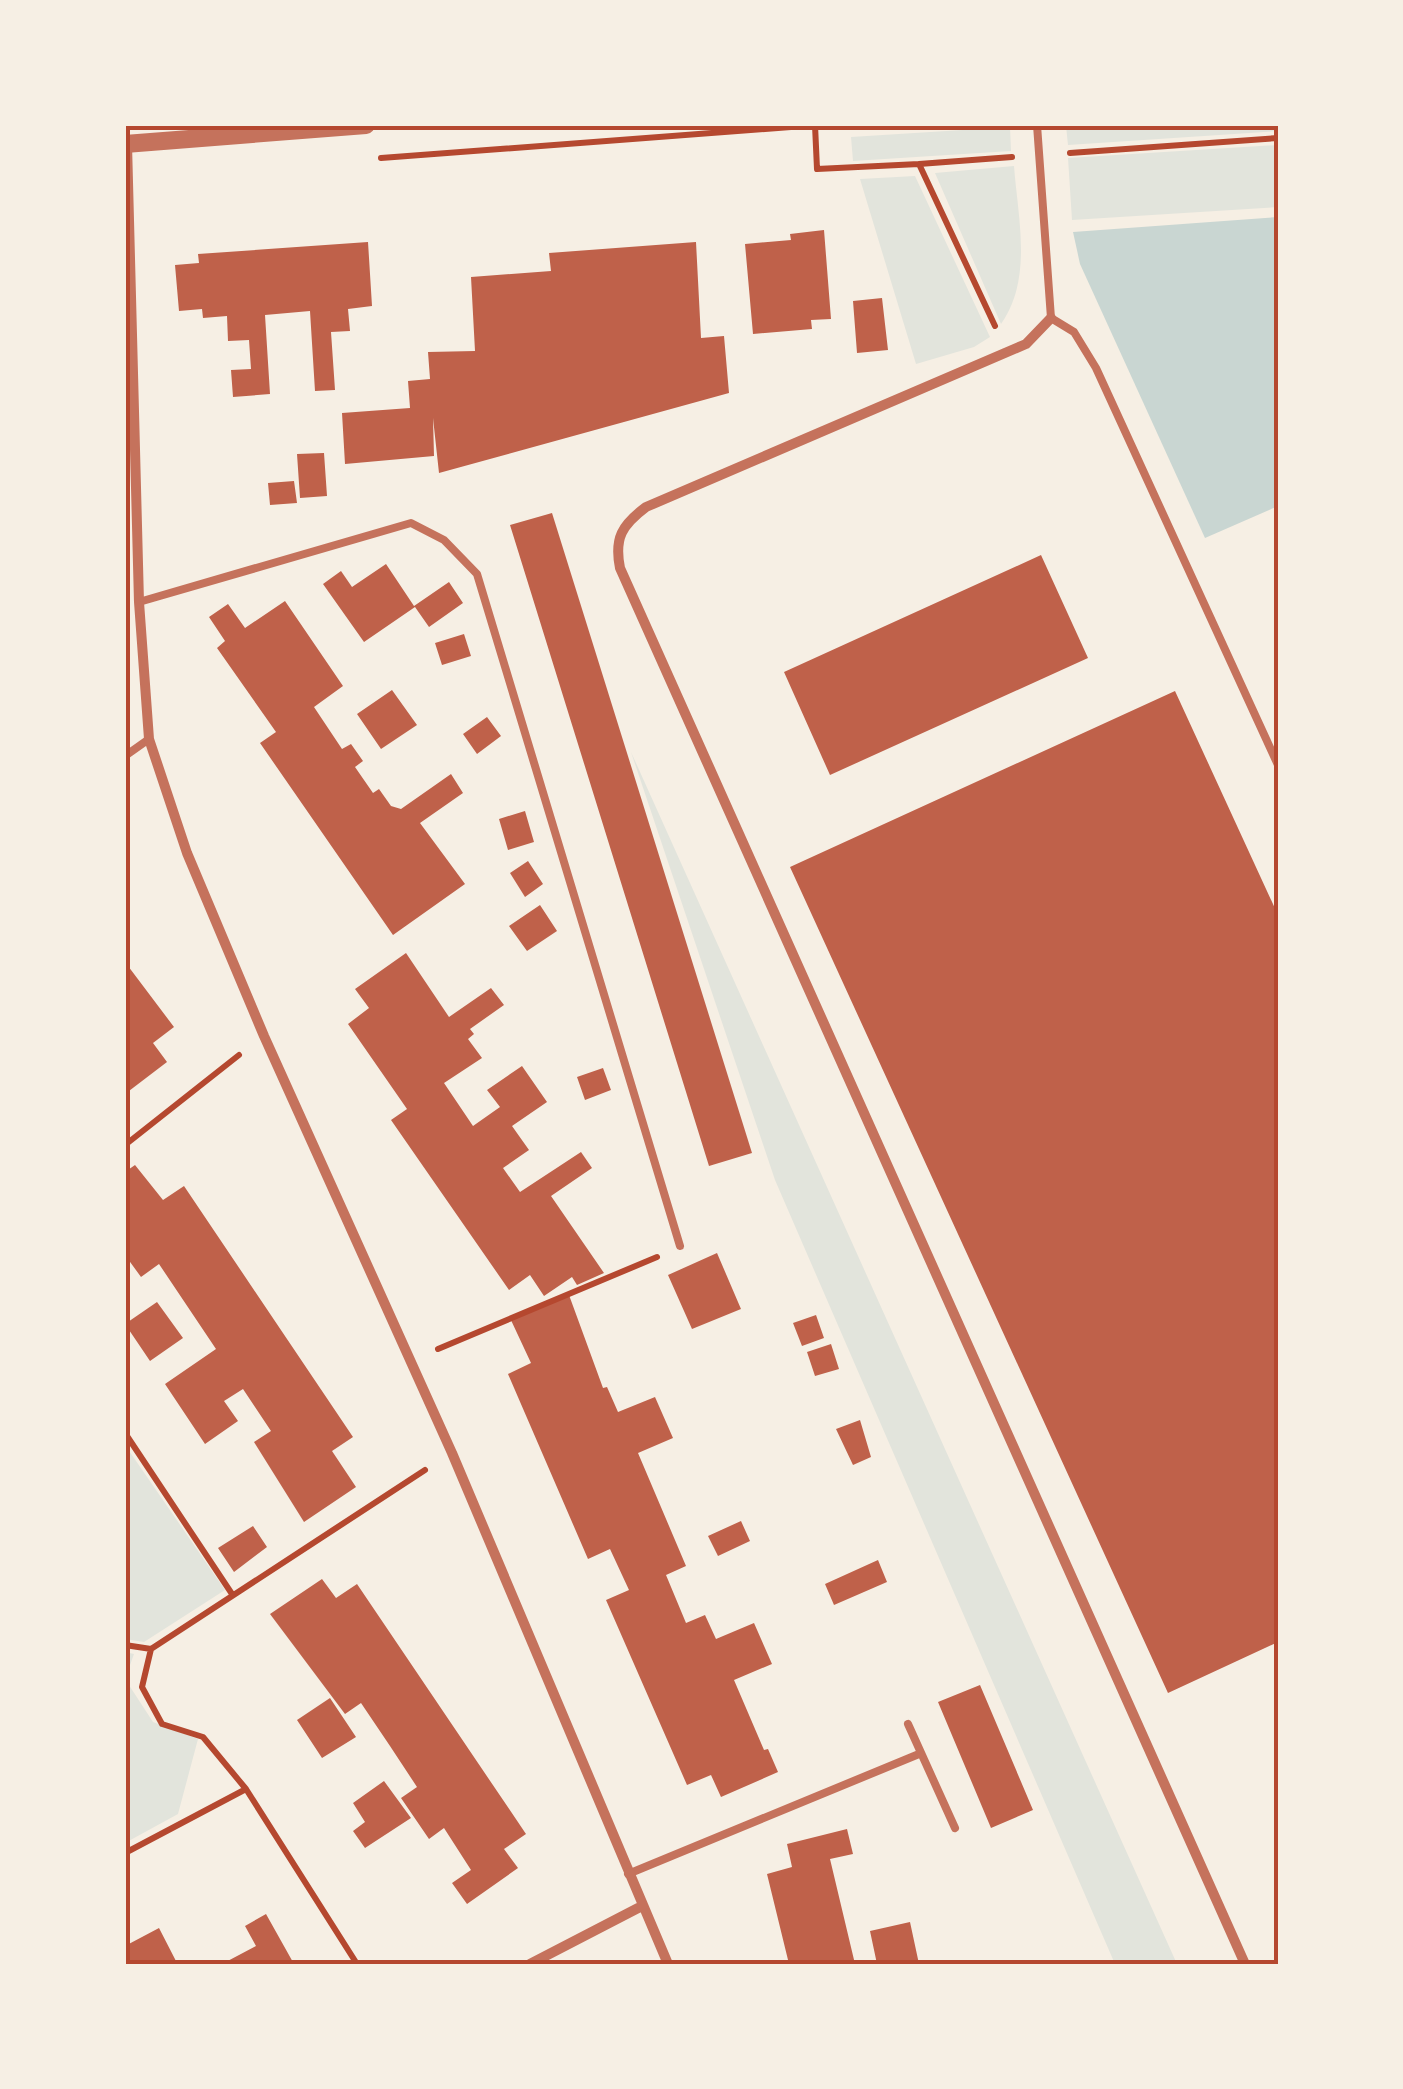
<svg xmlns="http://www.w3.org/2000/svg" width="1403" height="2089" font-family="'Sofia Sans Condensed',sans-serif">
<rect width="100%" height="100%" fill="#f6efe4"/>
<path fill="#e2e4dc" d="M1278,125v6l-210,14 -2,-19z
M1010,127l1,24 -158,10 -2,-24z
M1278,145v62l-206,13 -4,-62z
M1014,166c4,53 19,112 -13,158l-66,-151z
M915,176l75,161 -16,10 -58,17 -56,-185z
M631,752l546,1212h-62l-340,-784z
M125,1445l100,145 -81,52 -19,-3z
M125,1652l9,2 -9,25 28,43 45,17 -20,75 -53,29z"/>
<path fill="#c9d6d2" d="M1278,217v289l-73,32 -125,-274 -7,-32z"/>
<path fill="#bf614a" d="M824,230l7,89 -20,1 1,9 -59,5 -8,-90 46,-4 -1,-6z
M368,242l4,64 -24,3 2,22 -19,1 4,58 -20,1 -5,-80 -45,4 5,79 -37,3 -2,-27 20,-1 -2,-29 -21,1 -1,-25 -24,2 -1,-9 -23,2 -4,-46 24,-2 -1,-9z
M696,242l5,96 23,-2 5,57 -290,80 -6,-55 1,38 -89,8 -3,-51 68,-5 -2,-27 22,-2 -2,-27 47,-1 -4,-74 80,-6 -2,-18z
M882,298l6,52 -31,3 -4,-52z
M324,453l3,43 -27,2 -3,-44z
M294,481l3,22 -27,2 -2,-22z
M552,513l200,640 -43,13 -199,-641z
M1041,555l47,103 -258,117 -46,-103z
M386,564l28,42 35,-24 14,21 -34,24 -14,-20 -51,35 -41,-58 18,-13 11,16z
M285,601l58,85 -29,21 28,42 9,-5 12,17 -8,6 18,26 6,-4 12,17 10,3 50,-35 12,19 -43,30 45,61 -72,51 -133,-192 16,-11 -59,-84 8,-7 -16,-24 19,-13 17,24z
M464,634l7,22 -29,9 -7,-22z
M392,690l25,35 -36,24 -24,-35z
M1175,691l103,224v727l-110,51 -378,-826z
M487,717l14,19 -24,18 -14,-20z
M525,811l9,31 -26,8 -9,-31z
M528,861l15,23 -18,13 -15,-24z
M540,905l17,26 -30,20 -18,-25z
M406,953l43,64 42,-29 13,17 -34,24 4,5 -6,5 14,19 -38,25 29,43 27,-19 -13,-17 35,-24 25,36 -35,24 17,24 -26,18 17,24 61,-40 11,16 -41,28 53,77 -27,12 -5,-8 -28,19 -14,-21 -21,15 -118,-170 16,-11 -59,-85 21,-16 -14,-19z
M125,962l49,65 -21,16 14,19 -42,32z
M603,1068l8,22 -26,10 -8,-23z
M135,1165l28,35 21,-14 169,251 -21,14 24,36 -52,35 -50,-80 17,-11 -28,-42 -19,12 14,20 -33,23 -40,-60 51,-35 -57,-85 -18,13 -16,-22v-83z
M717,1253l24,56 -49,20 -24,-54z
M569,1295l34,93 4,-1 11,25 37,-15 18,41 -35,15 48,113 -20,9 20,48 19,-8 11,24 38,-16 18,41 -38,16 30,70 4,-1 10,23 -57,25 -10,-22 -24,10 -81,-185 23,-10 -19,-41 -22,10 -80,-185 23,-11 -21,-45z
M157,1302l26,36 -33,23 -25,-37z
M816,1315l8,23 -22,8 -9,-23z
M831,1344l8,25 -24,7 -8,-24z
M860,1420l11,37 -18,8 -17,-36z
M741,1521l9,20 -32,15 -10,-20z
M253,1526l14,21 -33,25 -16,-24z
M878,1560l9,22 -53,23 -9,-21z
M322,1579l14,19 21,-14 169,250 -22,15 14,19 -51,36 -15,-21 19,-13 -27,-42 -15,11 -28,-41 16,-11 -27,-41 -29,-43 -16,11 -75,-100z
M980,1685l53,125 -42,18 -53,-126z
M330,1698l26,39 -34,21 -25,-38z
M384,1781l27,37 -46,30 -12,-17 12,-9 -12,-19z
M847,1829l6,25 -23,5 25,105h-66l-22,-90 25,-7 -5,-23z
M266,1914l28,50h-72l34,-18 -11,-20z
M910,1922l9,42h-42l-7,-33z
M159,1928l18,35 -52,1v-18z"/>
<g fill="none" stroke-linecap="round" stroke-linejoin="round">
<path stroke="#b5482f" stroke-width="6" d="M815,125l2,44 102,-5
M1070,153l208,-15
M381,158l436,-33
M995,326l-76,-162 93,-7
M125,1145l114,-90
M438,1349l219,-92
M125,1433l107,161
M125,1645l26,4
M125,1853l121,-64
M357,1964l-111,-175 -43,-52 -41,-13 -20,-37 9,-38 274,-179"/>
<path stroke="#c5725c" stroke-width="8" d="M1037,125l14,193 23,14 22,36 182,397
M139,602l272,-79 33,17 33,34 203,672
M125,756l24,-17
M908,1724l47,104
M628,1874l291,-120"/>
<path stroke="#c5725c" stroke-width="10" d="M127,144l12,458 10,137 38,114 77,183 188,417 216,511
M1051,318l-25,26 -380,163c-24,18 -32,31 -26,61l625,1396
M530,1964l112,-58"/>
<path stroke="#c5725c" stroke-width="18" d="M125,144l241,-19"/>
</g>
<rect width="1403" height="2089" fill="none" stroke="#f6efe4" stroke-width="255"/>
<rect x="128" y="128" width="1148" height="1834" fill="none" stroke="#b5482f" stroke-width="4"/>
</svg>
